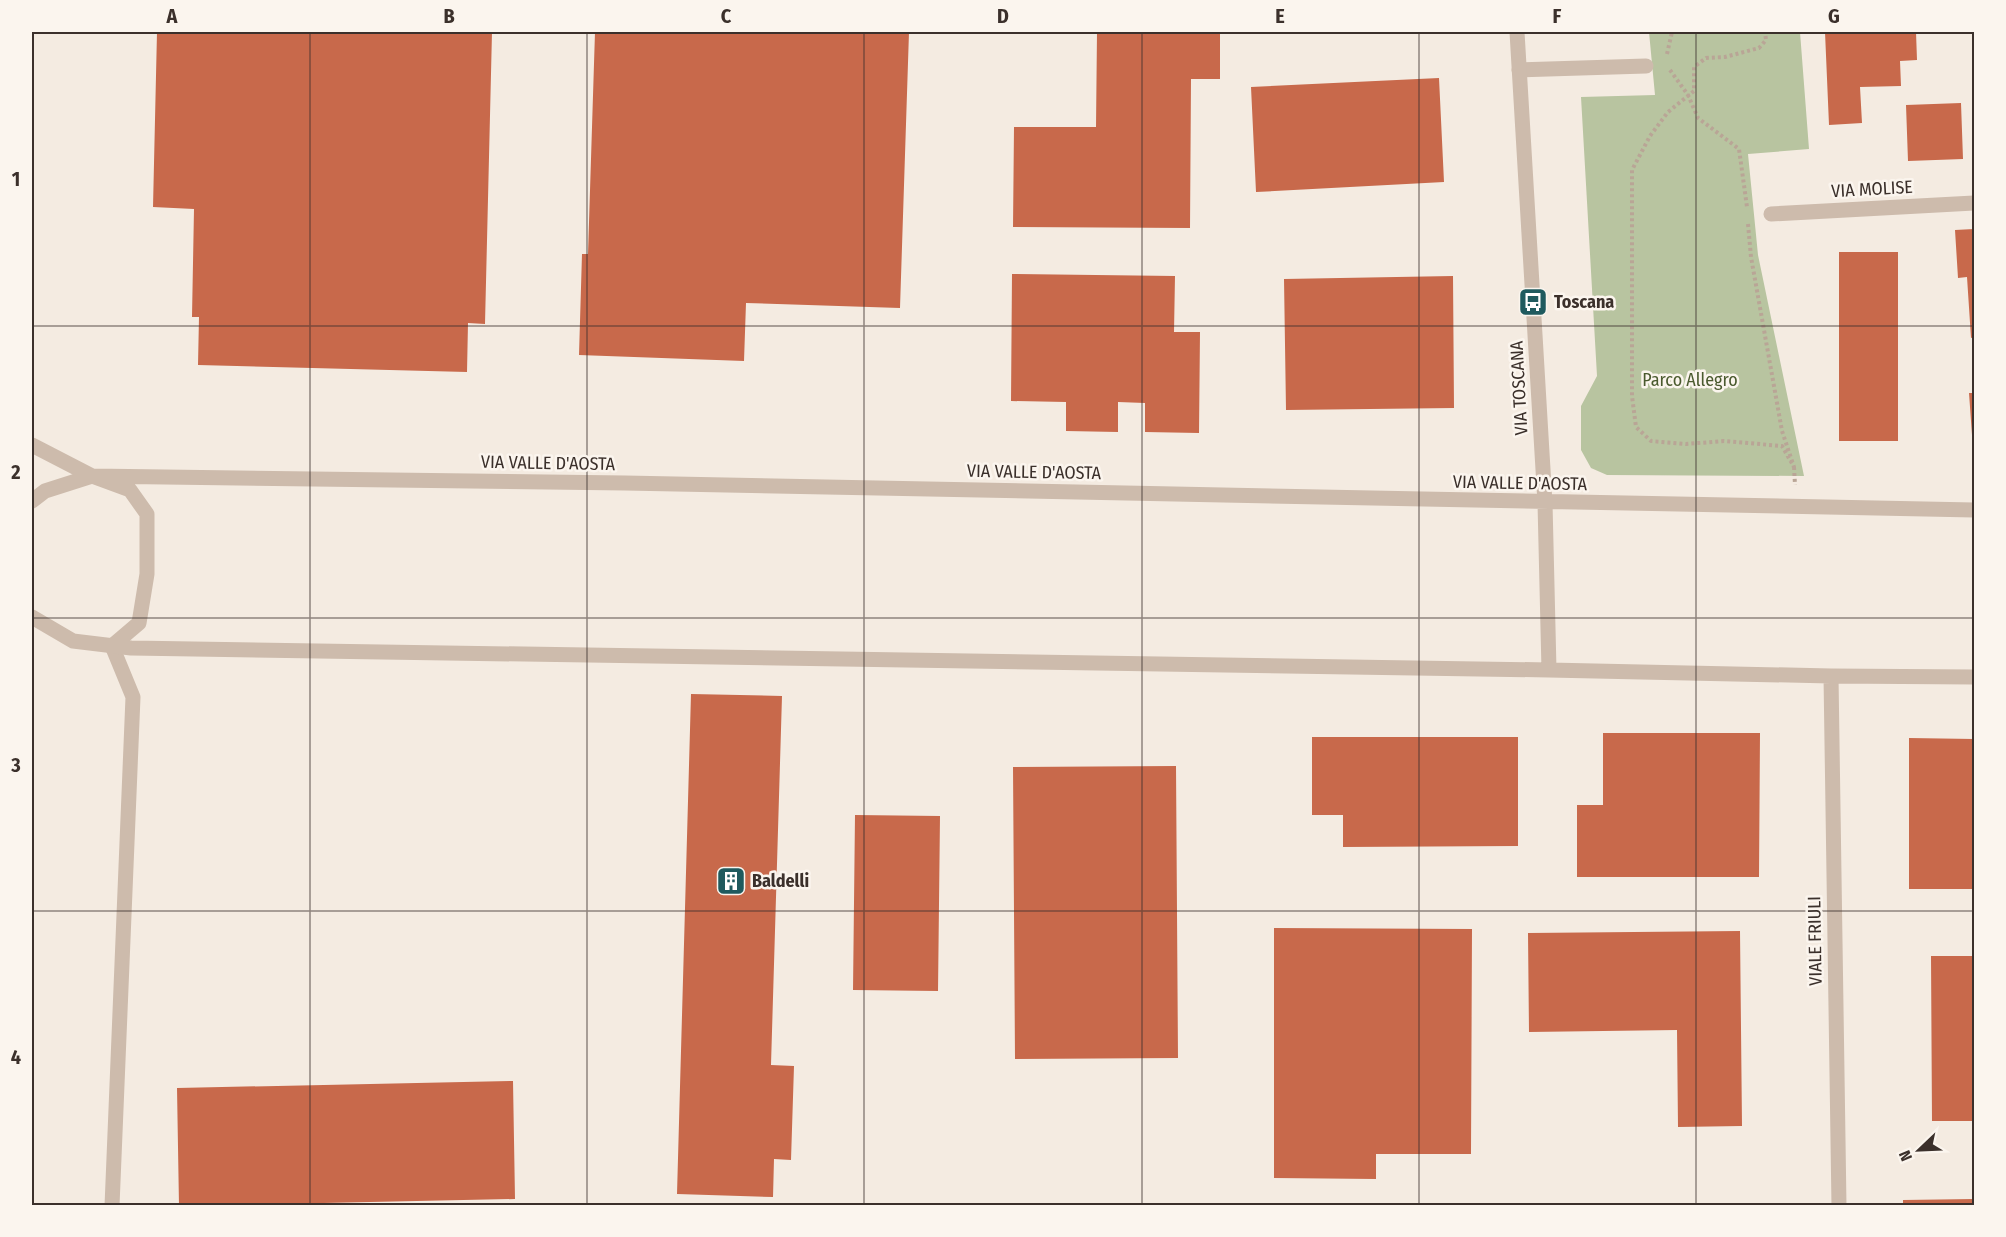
<svg xmlns="http://www.w3.org/2000/svg" width="2006" height="1237" font-family="'Fira Sans Condensed',sans-serif">
<rect width="100%" height="100%" fill="#f4ebe1"/>
<path fill="#b8c4a0" d="M1649,32h151l9,117 -61,5 10,101 46,221 -197,-1 -16,-7 -10,-18v-44l16,-30 -16,-279 74,-2z"/>
<path fill="#c8694b" d="M157,32h335l-7,292 -17,-1 -1,49 -269,-7 1,-48h-7l2,-108 -41,-2z
M595,32h314l-9,276 -154,-5 -2,58 -165,-6 3,-101h6z
M1097,32h123v47h-29l-1,149 -177,-1 1,-100h82z
M1825,32h91l1,28 -17,1 1,25 -41,1 2,36 -33,2z
M1439,78l5,104 -188,10 -5,-105z
M1961,103l2,56 -55,2 -2,-56z
M1974,229v108l-3,1 -4,-61 -9,1 -3,-48z
M1839,252h59v189h-59z
M1012,274l163,2 -1,56h26l-1,101 -54,-1v-29l-27,-1v30l-52,-1v-29l-55,-1z
M1453,276l1,132 -168,2 -2,-131z
M1969,393h5v55l-1,1z
M691,694l91,2 -11,369 23,1 -3,94 -17,-1 -1,38 -96,-3z
M1603,733h157l-1,144h-182v-72h26z
M1312,737h206v109l-175,1v-32h-31z
M1909,738l65,1v150h-65z
M1176,766l2,292 -163,1 -2,-292z
M855,815l85,1 -2,175 -85,-1z
M1274,928l198,1 -1,225h-95v25l-102,-1z
M1740,931l2,195 -64,1 -1,-97 -148,2 -1,-99z
M1931,956h43v165h-42z
M513,1081l2,118 -336,7 -2,-118z
M1974,1199v7h-71v-6z"/>
<g fill="none" stroke-linecap="round" stroke-linejoin="round">
<path stroke="#b9a596" stroke-width="4" stroke-dasharray="3 3" stroke-linecap="butt" d="M1667,54l5,-22
M1670,70l18,25 10,23 41,31 8,58
M1748,224l3,33 31,174 12,36 -12,-21 -58,-5 -38,3 -35,-3 -15,-14 -4,-31v-226l18,-34 18,-24 26,-21v-24l12,-9 19,-1 34,-9 7,-8 -1,-8
M1794,467l1,18"/>
<path stroke="#cdbbac" stroke-width="15" d="M1519,70l127,-4
M112,646l21,51 -21,509"/>
<path stroke="#cdbbac" stroke-width="15" d="M1517,32l28,471 4,167
M1771,214l203,-11
M32,445l60,31 533,7 1349,27
M32,501l13,-10 47,-15 38,14 17,24v60l-8,49 -27,23
M32,617l41,24 58,7 1418,22 282,6 143,1
M1831,676l8,530"/>
</g>
<path fill="none" stroke="#3b302b" stroke-width="1.5" stroke-opacity="0.55" d="M310,32v1174M587,32v1174M864,32v1174M1142,32v1174M1419,32v1174M1696,32v1174M32,326h1942M32,618h1942M32,911h1942"/>
<defs>
<g id="bus-square" transform="scale(1.5)"><rect x="-9" y="-9" width="18" height="18" rx="4" fill="#1f5a5e" stroke="#fbf5ee"/><path d="M-5-6H5V4H4V6H2V4H-2V6H-4V4H-5ZM-3.5-4V0h7V-4ZM-3.5 1.2v1.5H-2V1.2ZM2 1.2v1.5H3.5V1.2Z" fill="#fff"/></g>
<g id="building-square" transform="scale(1.5)"><rect x="-9" y="-9" width="18" height="18" rx="4" fill="#1f5a5e" stroke="#fbf5ee"/><path d="M-4-6H4V6H1V3H-1V6H-4ZM-2.5-4.3h1.7v1.8h-1.7ZM.8-4.3h1.7v1.8H.8ZM-2.5-1h1.7V.8h-1.7ZM.8-1h1.7V.8H.8Z" fill="#fff"/></g>
</defs>
<g fill-rule="evenodd">
<use href="#bus-square" x="1533" y="302"/>
<use href="#building-square" x="731" y="881"/>
</g>
<g text-anchor="middle" dominant-baseline="central" stroke-width="5" stroke-linejoin="round" paint-order="stroke">
<g font-size="18" fill="#3b302b" stroke="#fbf5ee">
<text transform="translate(1872 189) rotate(-3)">VIA MOLISE</text>
<text transform="translate(1519 388) rotate(-93)">VIA TOSCANA</text>
<text transform="translate(548 463) rotate(1)">VIA VALLE D'AOSTA</text>
<text transform="translate(1034 472) rotate(1)">VIA VALLE D'AOSTA</text>
<text transform="translate(1520 483) rotate(1)">VIA VALLE D'AOSTA</text>
<text transform="translate(1815 941) rotate(-91)">VIALE FRIULI</text>
</g>
<g font-size="18" font-weight="bold" fill="#3b302b" stroke="#fbf5ee" text-anchor="start">
<text x="1554" y="302">Toscana</text>
<text x="752" y="881">Baldelli</text>
</g>
<g font-size="18" fill="#4a5a2e" stroke="#fbf5ee">
<text x="1690" y="380">Parco Allegro</text>
</g>
</g>
<rect width="2006" height="1237" fill="none" stroke="#fbf5ee" stroke-width="66"/>
<g transform="translate(1919 1150) rotate(247)" stroke="#fbf5ee" stroke-width="4.5" paint-order="stroke">
<path d="M0-4.5L10 22L0 15L-10 22Z" fill="#3b302b"/>
<text y="-9" font-size="16" font-weight="bold" text-anchor="middle" fill="#3b302b">N</text>
</g>
<rect x="33" y="33" width="1940" height="1171" fill="none" stroke="#3b302b" stroke-width="2"/>
<g font-size="20" text-anchor="middle" font-weight="bold" fill="#3b302b">
<text x="172" y="23">A</text>
<text x="449" y="23">B</text>
<text x="726" y="23">C</text>
<text x="1003" y="23">D</text>
<text x="1280" y="23">E</text>
<text x="1557" y="23">F</text>
<text x="1834" y="23">G</text>
<text x="16" y="186">1</text>
<text x="16" y="479">2</text>
<text x="16" y="772">3</text>
<text x="16" y="1064">4</text>
</g>
</svg>
